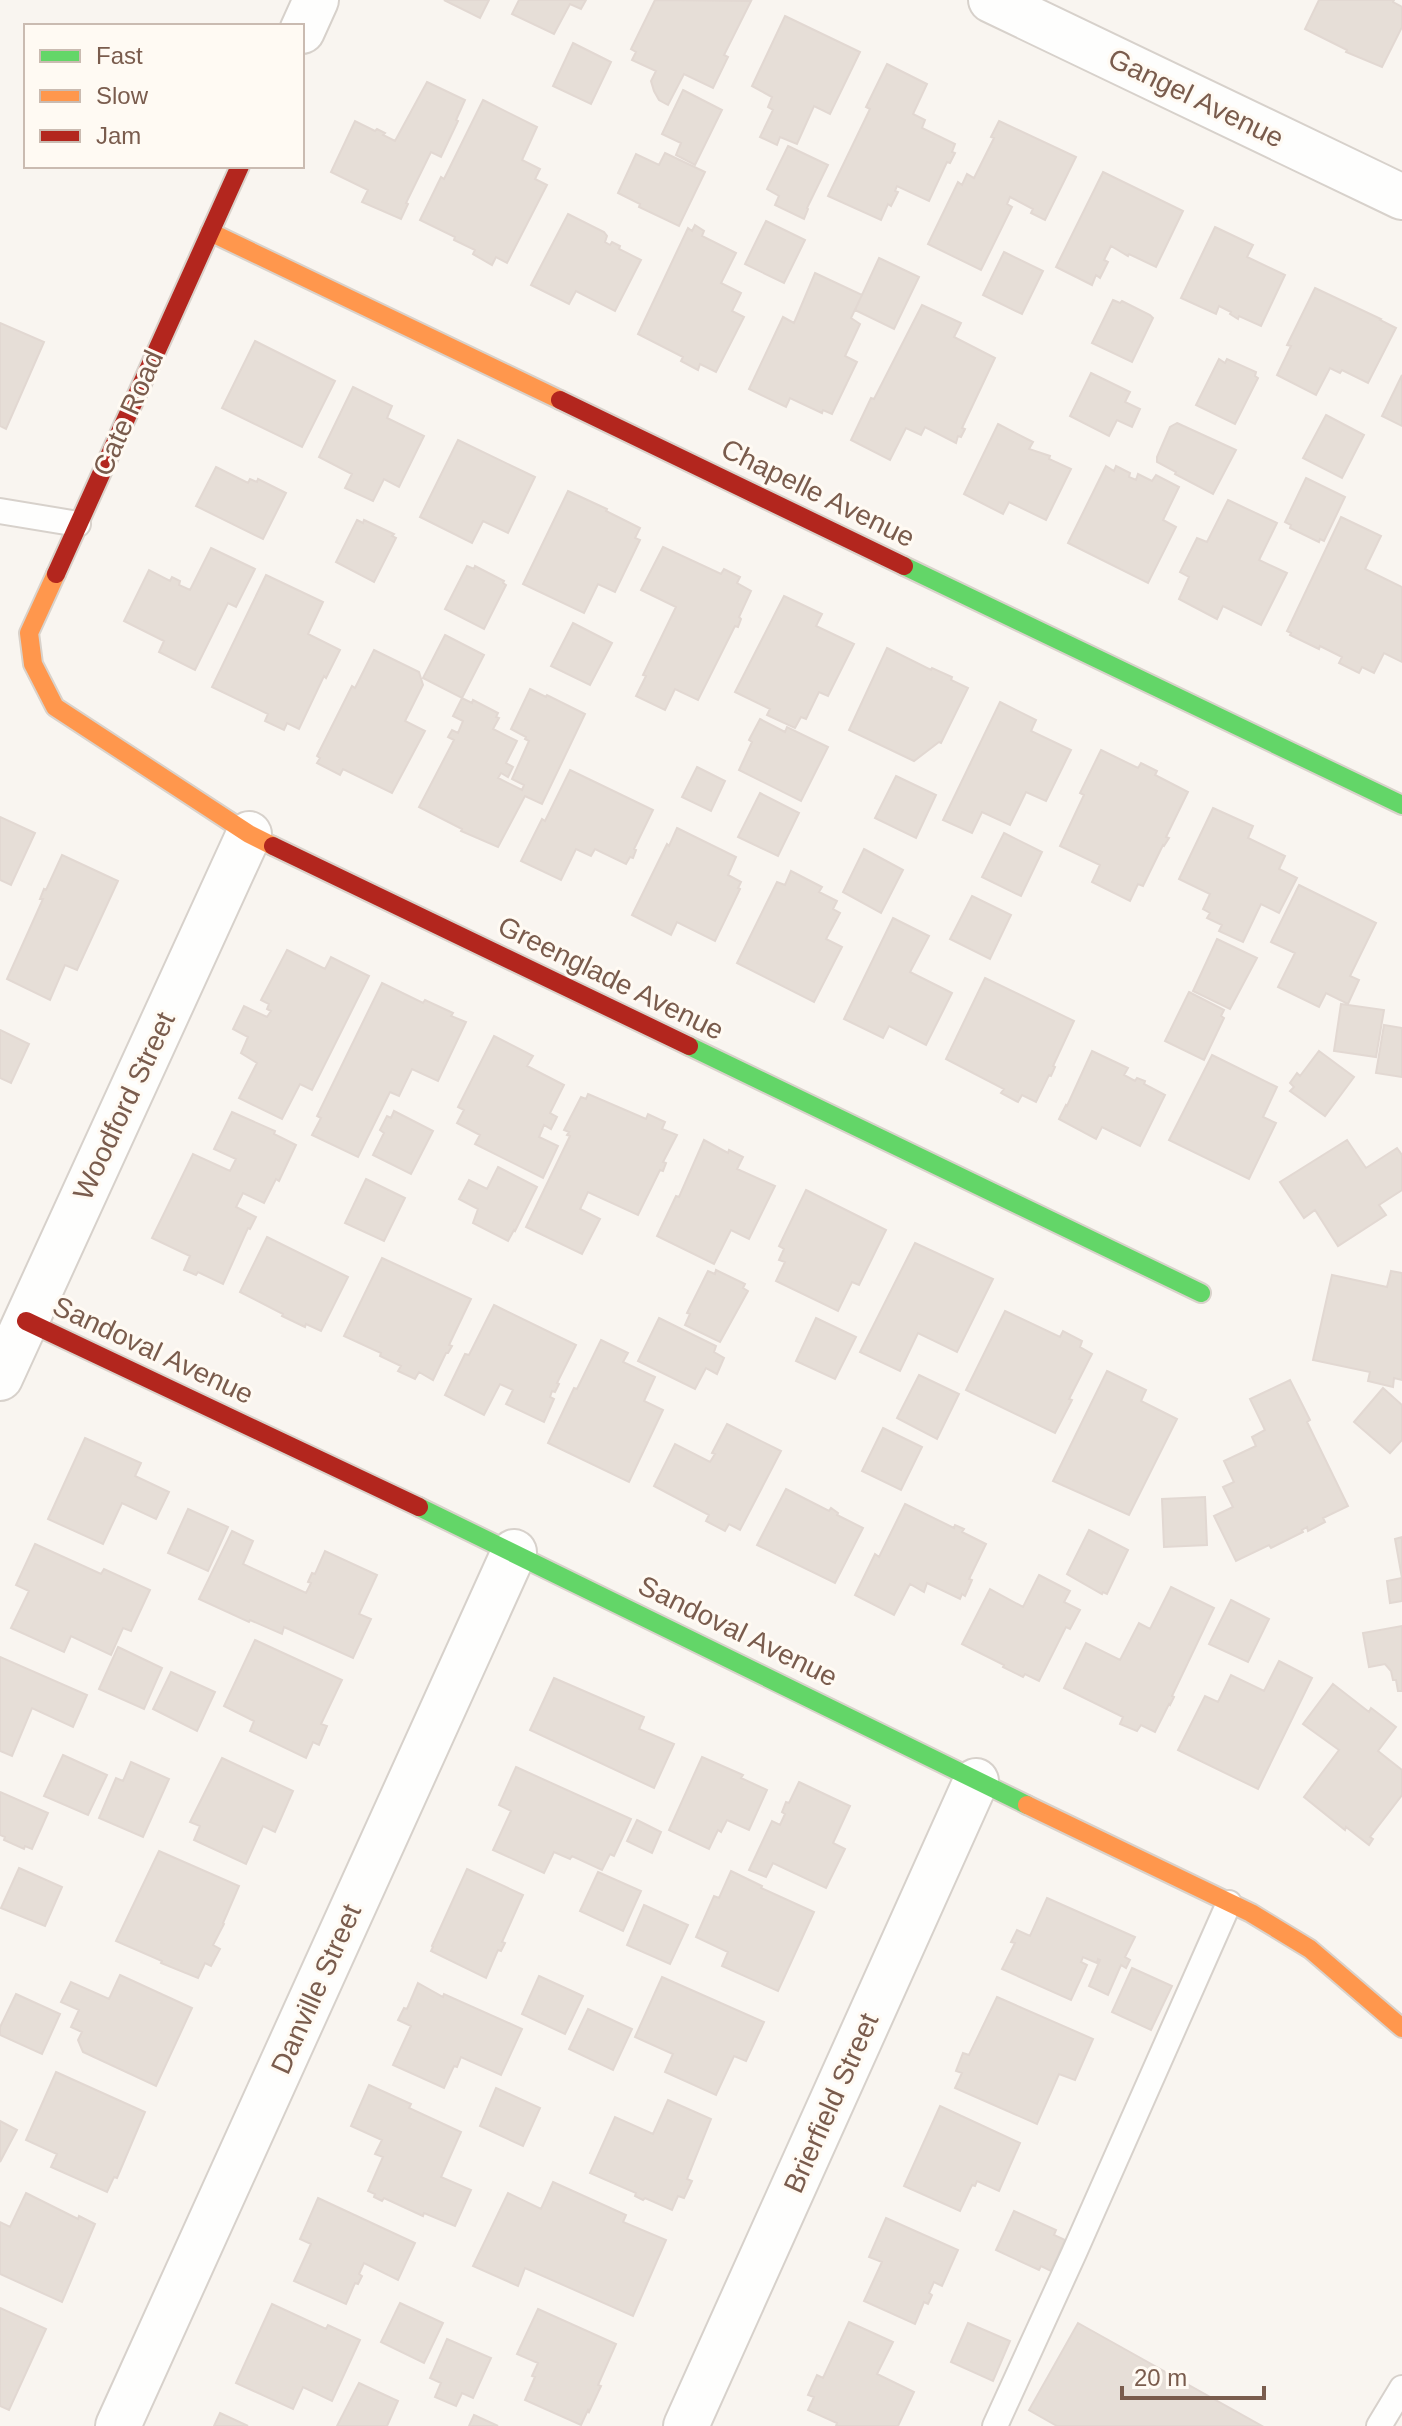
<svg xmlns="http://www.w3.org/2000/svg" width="1402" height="2426" font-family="Arial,sans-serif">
<rect width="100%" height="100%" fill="#f9f5f0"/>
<path fill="#e6ded7" stroke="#e2d8d2" stroke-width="2" d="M444,0h45l-9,18z
M519,0h67l-5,9 -11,-5 -16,30 -42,-20z
M655,0l96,1 -27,54 4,2 -15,31 -29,-14 -16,31 -9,-5 -5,-9 -3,-10 5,-10 -24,-11 4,-8 -5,-3z
M1319,0h75l-1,2 9,5v20l-20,40 -36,-15 1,-2 -42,-21z
M785,16l75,36 -30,62 -16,-8 -17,38 -17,-7 -3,8 -17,-8 13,-27 -5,-3 4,-10 -20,-11z
M573,43l38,19 -20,42 -38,-18z
M887,64l40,20 -14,30 12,6 -3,8 33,16 -3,8 3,1 -5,10 -3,-1 -18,39 -32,-15 -2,5 3,1 -7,14 -3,-2 -7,16 -53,-24 42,-87 -4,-2z
M427,82l38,18 -9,20 2,1 -17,36 -10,-5 -25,51 2,1 -7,15 -39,-17 6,-12 -37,-18 24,-51 20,10 2,-2 8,4 -2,2 12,6z
M683,90l39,20 -27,55 -19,-10 5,-12 -19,-9z
M483,100l54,27 -15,33 18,9 -5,10 12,6 -40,78 -11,-6 -4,8 -19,-11 2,-4 -21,-10 1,-3 -35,-17 21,-43 3,2z
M999,121l77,36 -31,63 -14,-7 2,-4 -23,-12 -3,7 5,3 -31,63 -53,-26 30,-62 4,3 5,-11 7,4 20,-40 -3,-1z
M788,146l40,19 -21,43 1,1 -4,10 -29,-14 4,-9 -12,-7z
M665,153l40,19 -26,54 -40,-19 1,-3 -22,-11 18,-39 23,11z
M1103,172l80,39 -27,56 -27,-13 -1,2 -17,-10 -7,14 4,2 -8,16 -4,-3 -4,10 -36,-18z
M568,214l36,18 3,4 -2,6 5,3 2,-3 8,4 -1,3 22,11 -26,51 -39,-20 -7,13 -38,-19z
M766,221l39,19 -21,43 -39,-19z
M695,225l9,6 -2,5 34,17 -15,30 20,10 -9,18 12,6 -28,55 -16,-8 -2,6 -17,-9 2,-4 -45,-23 50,-106 4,3z
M1215,227l38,18 -6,12 38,18 -24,51 -22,-10 -1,3 -8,-5 1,-2 -12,-6 -3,8 -35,-16z
M1004,252l39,19 -21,43 -39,-19z
M879,258l40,19 -25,52 -39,-19z
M815,273l47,22 -11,23 9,6 -15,32 12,6 -25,52 -9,-4 -1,3 -32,-15 -4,9 -37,-18 34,-72 11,6z
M1315,288l66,31 -1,1 16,8 -28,55 -26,-13 -2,3 -10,-5 -14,27 -39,-20 14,-29 -4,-1z
M1113,300l7,3 2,-2 28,14 3,3 -21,44 -40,-19z
M922,305l39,18 -7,14 41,21 -33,70 3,1 -4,8 -3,-1 -2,7 -31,-16 -4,8 -15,-7 -16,32 -39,-20 20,-42 3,1z
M0,323l44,19 -38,87 -6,-3z
M255,341l80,40 -33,66 -80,-39z
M1219,359l6,4 2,-4 29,13 -1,4 3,2 -23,46 -39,-19z
M1091,373l39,19 -5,10 15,7 -8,18 -15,-7 -8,16 -39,-20z
M1402,375v51l-20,-10z
M353,387l39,19 -5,12 37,18 -25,51 -15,-8 -11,22 -28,-13 7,-14 -33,-17z
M1326,415l38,20 -22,43 -39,-20z
M1177,423l59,27 -23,44 -38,-20 1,-2 -19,-10v-5l13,-30z
M998,424l35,18 -4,7 21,7 -1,3 22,10 -25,51 -37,-18 -6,12 -39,-20z
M458,440l77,37 -27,56 -25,-12 -11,22 -52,-26z
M1106,466l8,5 2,-5 14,7 -1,4 7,3 2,-6 14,7 4,-6 23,12 -16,33 13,7 -28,56 -80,-40z
M216,467l32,16 2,-4 7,3 1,-3 28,14 -23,46 -67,-33z
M1306,478l39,19 -21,44 -4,-2 -1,3 -29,-14 1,-3 -6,-3z
M568,491l39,18 -1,2 34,17 -5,10 5,2 -25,52 -17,-8 -14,29 -61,-29z
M1228,500l49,23 -18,37 28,13 -26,52 -38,-19 -6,13 -38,-20 10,-22 -9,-5 17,-34 10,4z
M1341,517l40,19 -16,33 37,18v75l-18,-9 -10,20 -12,-6 -3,6 -20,-10 3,-6 -22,-11 -1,3 -29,-14 1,-2 -4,-2z
M357,520l6,3 1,-3 30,14 -2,2 4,2 -22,44 -38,-20z
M663,547l58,27 3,-5 16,8 -3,6 14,8 -12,26 2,2 -3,8 -3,-1 -37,74 -23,-11 -10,21 -29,-14 10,-20 -3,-1 33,-68 -35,-17z
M211,548l44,21 -19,38 -8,-4 -33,67 -36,-18 5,-11 -40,-20 25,-51 21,11 2,-4 8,4 -1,4 11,5z
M467,566l7,3 1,-3 29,15 -1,2 3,2 -22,44 -39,-20z
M266,575l57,27 -15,32 32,16 -14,28 -2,-2 -25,53 -12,-6 -3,7 -19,-9 3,-7 -56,-27z
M784,596l38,18 -6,12 38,18 -26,52 -9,-4 -13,27 -5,-2 -6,11 -28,-13 3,-6 -35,-17z
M573,623l39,20 -22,42 -39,-19z
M445,635l39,20 -22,43 -39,-20z
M887,648l44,22 1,-2 20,9 -1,3 17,8 -27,55 -2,-1 -25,19 -65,-31z
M374,650l45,22 4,13 -18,36 20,10 -33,62 -49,-24 -3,6 -23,-12 3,-5 -3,-2 35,-70 3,2z
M530,689l16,8 1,-2 38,19 -43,90 -17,-8 -27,51 -37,-16 1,-2 -43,-22 35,-67 -6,-3 4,-7 6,3 5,-12 -10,-5 9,-18 10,5 1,-3 25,13 -2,4 3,1 -6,11 24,12 -11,22 7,4 -5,10 -7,-4 -3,5 24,12 2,-5 -12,-6 17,-38 -4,-2 1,-2 -15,-8z
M1000,702l36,18 -5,11 40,19 -25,51 -20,-9 -16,33 -28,-13 -10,21 -29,-13z
M760,719l25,13 2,-5 41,20 -27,54 -62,-31 13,-28 -3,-2z
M1101,750l37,18 3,-5 16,8 -2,4 33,17 -22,45 3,1 -5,8 -1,-1 -20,41 -5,-2 -8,17 -38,-19 8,-17 -40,-19 24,-51 -4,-2z
M697,767l28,14 -14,30 -29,-14z
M570,770l83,40 -19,39 2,1 -3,8 -3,-1 -4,7 -31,-15 -4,7 -15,-7 -15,31 -40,-19 21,-42 3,2z
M896,776l40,19 -20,43 -41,-20z
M760,793l39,20 -21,43 -40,-19z
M1213,808l40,18 -5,12 37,18 -6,13 18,9 -18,35 -18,-9 -18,38 -24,-11 3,-6 -15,-7 3,-5 -7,-4 7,-15 -31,-15z
M0,817l35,16 -24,52 -11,-5z
M677,828l59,29 -8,18 13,7 -3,6 2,1 -25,52 -38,-19 -6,13 -39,-20 35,-71 2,2z
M1004,833l38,19 -21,44 -39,-19z
M864,849l39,21 -22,43 -38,-21z
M62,855l56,26 -41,89 -12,-5 -15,35 -43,-21 36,-80h-3l4,-10 2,1z
M791,871l31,16 -3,5 18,9 -4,8 7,4 -14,26 16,8 -28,55 -77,-39 40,-81 8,3z
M1299,885l77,38 -26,53 9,4 -11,24 -22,-11 -7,14 -41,-20 17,-34 -24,-11z
M972,896l39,19 -21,44 -40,-20z
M893,918l36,18 -19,36 42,21 -26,52 -37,-19 -6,12 -39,-19z
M1217,939l40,19 -27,51 -37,-18z
M287,950l38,19 6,-12 38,19 -57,114 -12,-6 -18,35 -43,-21 18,-35 -16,-10 7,-16 -15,-8 11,-23 23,11 4,-6 -4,-2 2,-5 -8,-4z
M985,978l89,43 -21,45 2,1 -4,9 -2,-1 -13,27 -14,-7 -4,7 -17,-9 3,-4 -58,-30z
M382,983l41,20 2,-3 28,13 -2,3 15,6 -28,59 -26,-12 -13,27 -9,-4 -32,65 -46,-22 9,-17 -4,-2z
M1189,992l35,18 -3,6 3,2 -20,42 -39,-19z
M1341,1004l43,6 -8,47 -42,-6z
M1384,1025l18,3v49l-26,-4z
M0,1030l29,14 -18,39 -11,-5z
M494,1036l39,20 -6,10 37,19 -14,28 7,4 -6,12 -7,-4 -5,12 19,9 -15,32 -68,-34 5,-9 -23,-12 7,-13 -6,-3z
M1092,1051l36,17 -4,7 11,6 2,-3 8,3 -1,3 21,11 -25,51 -38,-19 -6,12 -37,-20 7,-14 1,1z
M1319,1051l35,26 -29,39 -35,-25 4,-4 -4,-4 7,-10 3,3z
M1212,1055l65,32 -14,30 13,6 -27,56 -80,-39z
M588,1094l58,25 2,-5 17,8 -3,7 15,6 -14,27 3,1 -3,8 -3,-1 -22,45 -50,-23 -8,17 20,10 -18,35 -56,-27 44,-91 -3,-1 2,-3 -5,-2 17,-33 5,2z
M394,1111l39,20 -22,43 -38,-19 11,-22 -4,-3 7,-14 4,2z
M232,1112l43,19 -1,3 22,11 -17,36 -3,-2 -12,24 -21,-10 -7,14 20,10 -6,12 -2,-1 -25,56 -25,-12 -2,3 -12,-5 6,-14 -38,-18 41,-84 37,17 6,-12 -22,-10z
M704,1140l24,13 1,-3 14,7 -6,12 38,17 -26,53 -18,-9 -17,34 -57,-28 19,-40 3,1z
M1347,1140l19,28 31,-20 5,7v35l-23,15 7,10 -48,31 -23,-36 -11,8 -24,-36z
M498,1167l39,20 -22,44 -1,-1 -6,11 -35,-18 5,-14 -19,-10 10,-19 18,9z
M366,1179l39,19 -21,43 -39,-18z
M806,1190l80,40 -27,55 -7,-3 -14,29 -62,-30 9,-19 -6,-2 5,-11 -5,-3z
M267,1237l81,40 -27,54 -15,-7 -1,3 -23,-11 1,-2 -43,-22z
M915,1243l78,36 -36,73 -39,-19 -18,38 -40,-19z
M382,1258l89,41 -22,46 3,1 -4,7h-2l-13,27 -14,-8 -4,7 -17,-8 3,-5 -21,-10 1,-3 -37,-17z
M716,1270l29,14 -2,4 5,3 -28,51 -35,-17 5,-11 -3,-1 21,-42 7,3z
M1391,1271l11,2v107l-8,-2 -1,9 -25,-6 2,-9 -57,-12 19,-85 55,12z
M494,1305l82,40 -19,38 2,1 -4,8 -3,-1 -2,6 4,2 -10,23 -38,-18 7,-14 -13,-6 -16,31 -39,-20 20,-41 4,1z
M1005,1311l55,26 3,-6 19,10 -2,6 12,7 -23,45 3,1 -17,33 -89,-43z
M659,1318l57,28 -2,6 10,6 -7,16 -11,-6 -11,21 -57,-28z
M816,1318l40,19 -21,42 -39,-18z
M601,1340l27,13 -5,9 32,15 -11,24 19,9 -34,72 -81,-39 26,-55 3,1z
M1107,1371l39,19 -5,11 36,18 -48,96 -76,-34z
M919,1375l40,19 -22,45 -40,-21z
M1290,1380l20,40 -3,2 41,84 -25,12 2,4 -17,9 -1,-4 -5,3 1,2 -32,16 -2,-3 -33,16 -22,-45 19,-9 -10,-20 11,-5 -10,-21 32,-15 -4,-9 13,-7 -15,-31z
M1383,1388l19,17v35l-12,13 -36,-31z
M727,1424l54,27 -41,79 -11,-6 -4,7 -19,-10 3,-6 -55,-29 21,-42 35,18 5,-8 -3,-1z
M883,1428l39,19 -21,43 -39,-19z
M85,1438l56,25 -6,13 34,16 -13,27 -34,-16 -19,41 -55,-25z
M786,1489l43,22 2,-3 7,5 -1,2 26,13 -28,55 -78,-38z
M1205,1497l2,48 -43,2 -2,-48z
M905,1504l49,24 1,-3 9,4 -2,3 24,12 -17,35 3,1 -7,16 -3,-2 -2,5 -33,-16 -3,9 -14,-8 -16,31 -39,-20 20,-41 4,3z
M188,1509l40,18 -20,44 -40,-18z
M1089,1530l39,20 -21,44 -4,-2 -1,2 -35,-20z
M232,1531l21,10 -10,23 63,29 5,-10 -3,-1 4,-9 3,1 10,-23 52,24 -18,39 12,5 -18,39 -69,-31 -2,7 -32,-14 -1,2 -50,-23z
M1402,1537v64l-12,2 -3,-22 15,-3 -7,-39z
M35,1544l66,30 3,-5 46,21 -19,41 -8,-3 -12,27 -40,-19 -7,16 -53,-24 18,-37 -13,-6z
M1039,1575l31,16 -6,11 16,8 -10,19 -4,-2 -27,54 -14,-7 -2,3 -20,-10 1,-2 -42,-21 28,-55 33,18z
M1171,1587l43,21 -42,88 2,1 -4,8 -1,-1 -14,28 -14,-7 -4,6 -17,-7 3,-7 -59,-29 22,-45 34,17 19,-37 11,6z
M1231,1600l38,19 -21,43 -39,-18z
M1402,1626v65h-4l-2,-11h-3l-2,-9 -6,-7 -16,3 -6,-34z
M255,1640l87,40 -21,44 6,2 -8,19 -6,-3 -7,16 -56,-27 4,-10 -30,-15z
M118,1647l44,21 -18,41 -45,-20z
M0,1657l87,38 -14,32 -41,-19 -20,48 -12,-5z
M1279,1661l33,17 -54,111 -80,-39 27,-54 13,6 13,-27 33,16z
M171,1672l44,20 -18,39 -44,-22z
M554,1678l90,39 -5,12 35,15 -20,44 -124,-58z
M1333,1684l36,28 2,-4 25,19 -18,24 24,19v25l-32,42 3,2 -4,6 -23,-18 -1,3 -41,-33 35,-47 -36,-26z
M63,1755l44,20 -19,40 -44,-19z
M702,1757l41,18 -2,3 26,12 -18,40 -22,-10 -6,12 -3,-2 -9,19 -40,-19z
M222,1758l71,33 -18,41 -12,-6 -17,38 -52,-24 6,-14 -10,-4z
M131,1762l38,17 -26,58 -44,-19 17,-40 7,3z
M516,1767l115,52 -17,37 -4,-2 -8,16 -30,-14 -2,3 -16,-7 -10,21 -51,-23 18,-39 -12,-6z
M799,1782l51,24 -17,37 12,6 -19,39 -53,-25 -7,14 -17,-7 23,-49 8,4 5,-11 -3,-2 4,-10 3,1z
M0,1792l48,21 -16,36 -7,-3 -1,3 -20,-9 1,-3 -5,-2z
M637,1820l24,12 -9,21 -25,-12z
M159,1851l80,35 -16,37 1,1 -11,21 7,4 -9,17 -6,-3 -7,15 -37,-15 1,-2 -46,-20z
M19,1868l43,19 -17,39 -44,-18z
M467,1869l56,26 -21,47 3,1 -4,8 -3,-1 -12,28 -55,-27 2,-4 -1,-1z
M731,1871l31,15 -1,2 53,24 -36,79 -56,-25 6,-14 -32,-15 18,-41 5,2z
M598,1872l43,19 -18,40 -43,-20z
M1047,1898l88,39 -10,20 5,3 -4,8 -5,-3 -13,30 -19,-9 11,-26 -2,-1 -1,4 -14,-6 -2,5 6,3 -16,35 -69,-31 13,-26 -4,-1 6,-12 13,6z
M644,1905l44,20 -18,39 -43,-19z
M1132,1968l40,18 -21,44 -39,-18z
M120,1975l72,33 -36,78 -73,-34 -5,-12 4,-8 -11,-5 8,-17 -18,-8 10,-20 38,17z
M539,1976l44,20 -18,38 -43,-20z
M662,1977l102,45 -18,39 -12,-5 -18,39 -51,-23 8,-18 -38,-17z
M418,1983l25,14 1,-3 78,35 -21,46 -40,-18 -4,10 -3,-1 -10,22 -51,-23 18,-39 -13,-6 6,-12 3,1z
M16,1994l44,20 -18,40 -42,-19v-8z
M997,1997l96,42 -18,41 -16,-6 -22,50 -82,-36 7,-15 -6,-2 7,-18 6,2z
M588,2009l44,20 -19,41 -44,-21z
M56,2072l89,40 -28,66 -3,-1 -7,15 -56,-25 6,-13 -31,-14z
M369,2085l42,19 -2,4 52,24 -20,45 30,13 -16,36 -31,-13 -1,3 -39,-18 -2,3 -8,-4 1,-3 -7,-3 15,-34 -8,-3 7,-14 -31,-14z
M496,2088l44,20 -17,38 -43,-20z
M668,2100l43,19 -24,60 5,2 -8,17 -6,-2 -6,14 -27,-12 -2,2 -8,-4 1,-3 -46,-20 25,-56 38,17z
M940,2106l80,37 -21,48 -22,-10 -2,5 -3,-1 -12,26 -56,-25z
M0,2121l17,9 -17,32z
M553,2182l73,33 -3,7 43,18 -33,76 -108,-48 -7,18 -45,-20 35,-73 33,16z
M26,2193l52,26 1,-3 16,8 -33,78 -62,-28v-52l10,5z
M318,2198l97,45 -17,37 -34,-17 -5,11 3,2 -4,8 -3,-1 -9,21 -52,-23 17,-37 -11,-5z
M1014,2211l42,19 -2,5 11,5 -14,31 -10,-5 -2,4 -43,-20z
M886,2218l72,32 -16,36 -8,-4 -5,11 3,2 -4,9 -4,-2 -9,22 -51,-23 18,-39 -13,-5z
M400,2303l43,20 -19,40 -43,-21z
M272,2304l54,25 2,-4 32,15 -28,61 -29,-14 -10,22 -57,-26z
M0,2308l46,21 -37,81 -9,-4z
M538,2309l78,35 -18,41 3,1 -12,26 -1,-2 -7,15 -56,-25 10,-23 -3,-1 6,-13 -21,-9z
M849,2322l44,20 -16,32 37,18 -16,34h-62l1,-3 -29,-13 6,-13 -6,-2 9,-20 6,3z
M968,2323l42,18 -17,40 -42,-19z
M1078,2323l184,103h-205l-28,-16z
M447,2339l44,19 -18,40 -11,-5 -6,13 -21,-9 6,-14 -11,-5z
M359,2383l39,18 -11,25h-50z
M220,2413l28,13h-34z
M474,2415l24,11h-29z"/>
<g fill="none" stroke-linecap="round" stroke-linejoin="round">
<g stroke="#d7d1cb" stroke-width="28">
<path id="lane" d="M0,511l78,13
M995,2426l79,-173 155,-350
M1379,2426l23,-38"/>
</g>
<g stroke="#d7d1cb" stroke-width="48">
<path id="street" d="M991,0l411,197
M302,31l14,-31
M0,1378l249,-544
M118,2426l396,-874
M686,2426l290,-645"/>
</g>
<g stroke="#d9d2cb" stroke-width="22">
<path id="fast" d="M904,566l498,239
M689,1046l512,247
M419,1507l608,298"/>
</g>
<g stroke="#d9d2cb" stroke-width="22">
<path id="slow" d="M210,232l350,168
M56,574l-27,59 4,31 22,43 194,127 24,12
M1027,1805l224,108 59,36 92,79"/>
</g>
<g stroke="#d9d2cb" stroke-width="22">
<path id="jam" d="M560,400l344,166
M56,574l184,-408
M273,846l416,200
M26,1321l393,186"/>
</g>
<use href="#lane" stroke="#fefefd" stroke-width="24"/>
<use href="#street" stroke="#fefefd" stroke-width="44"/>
<use href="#fast" stroke="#63d668" stroke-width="18"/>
<use href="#slow" stroke="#ff974d" stroke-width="18"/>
<use href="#jam" stroke="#b3261e" stroke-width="18"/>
</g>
<g text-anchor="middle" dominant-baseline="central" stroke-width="6" stroke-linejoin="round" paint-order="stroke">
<g font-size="28" fill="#7a5c4d" stroke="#fffaf3">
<text transform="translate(1196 98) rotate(26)">Gangel Avenue</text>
<text transform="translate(128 413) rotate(-66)">Cate Road</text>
<text transform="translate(818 493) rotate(26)">Chapelle Avenue</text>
<text transform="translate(611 978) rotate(26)">Greenglade Avenue</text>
<text transform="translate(124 1106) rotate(-65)">Woodford Street</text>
<text transform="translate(153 1350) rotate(25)">Sandoval Avenue</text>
<text transform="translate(738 1631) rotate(26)">Sandoval Avenue</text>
<text transform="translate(316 1989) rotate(-66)">Danville Street</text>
<text transform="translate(831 2103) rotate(-66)">Brierfield Street</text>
</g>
</g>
<rect x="24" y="24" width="280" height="144" fill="#fffaf3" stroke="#cabbb1" stroke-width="2"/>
<rect x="40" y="50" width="40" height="12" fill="#63d668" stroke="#cabbb1" stroke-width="2"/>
<text x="96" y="64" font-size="24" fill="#7a5c4d">Fast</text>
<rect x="40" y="90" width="40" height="12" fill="#ff974d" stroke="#cabbb1" stroke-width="2"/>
<text x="96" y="104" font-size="24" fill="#7a5c4d">Slow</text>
<rect x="40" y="130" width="40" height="12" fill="#b3261e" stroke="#cabbb1" stroke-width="2"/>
<text x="96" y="144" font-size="24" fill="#7a5c4d">Jam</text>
<path d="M1122 2386v12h142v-12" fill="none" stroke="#7a5c4d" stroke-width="4"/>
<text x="1134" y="2386" font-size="24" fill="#7a5c4d" stroke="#fffaf3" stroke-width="6" paint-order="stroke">20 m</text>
</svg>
